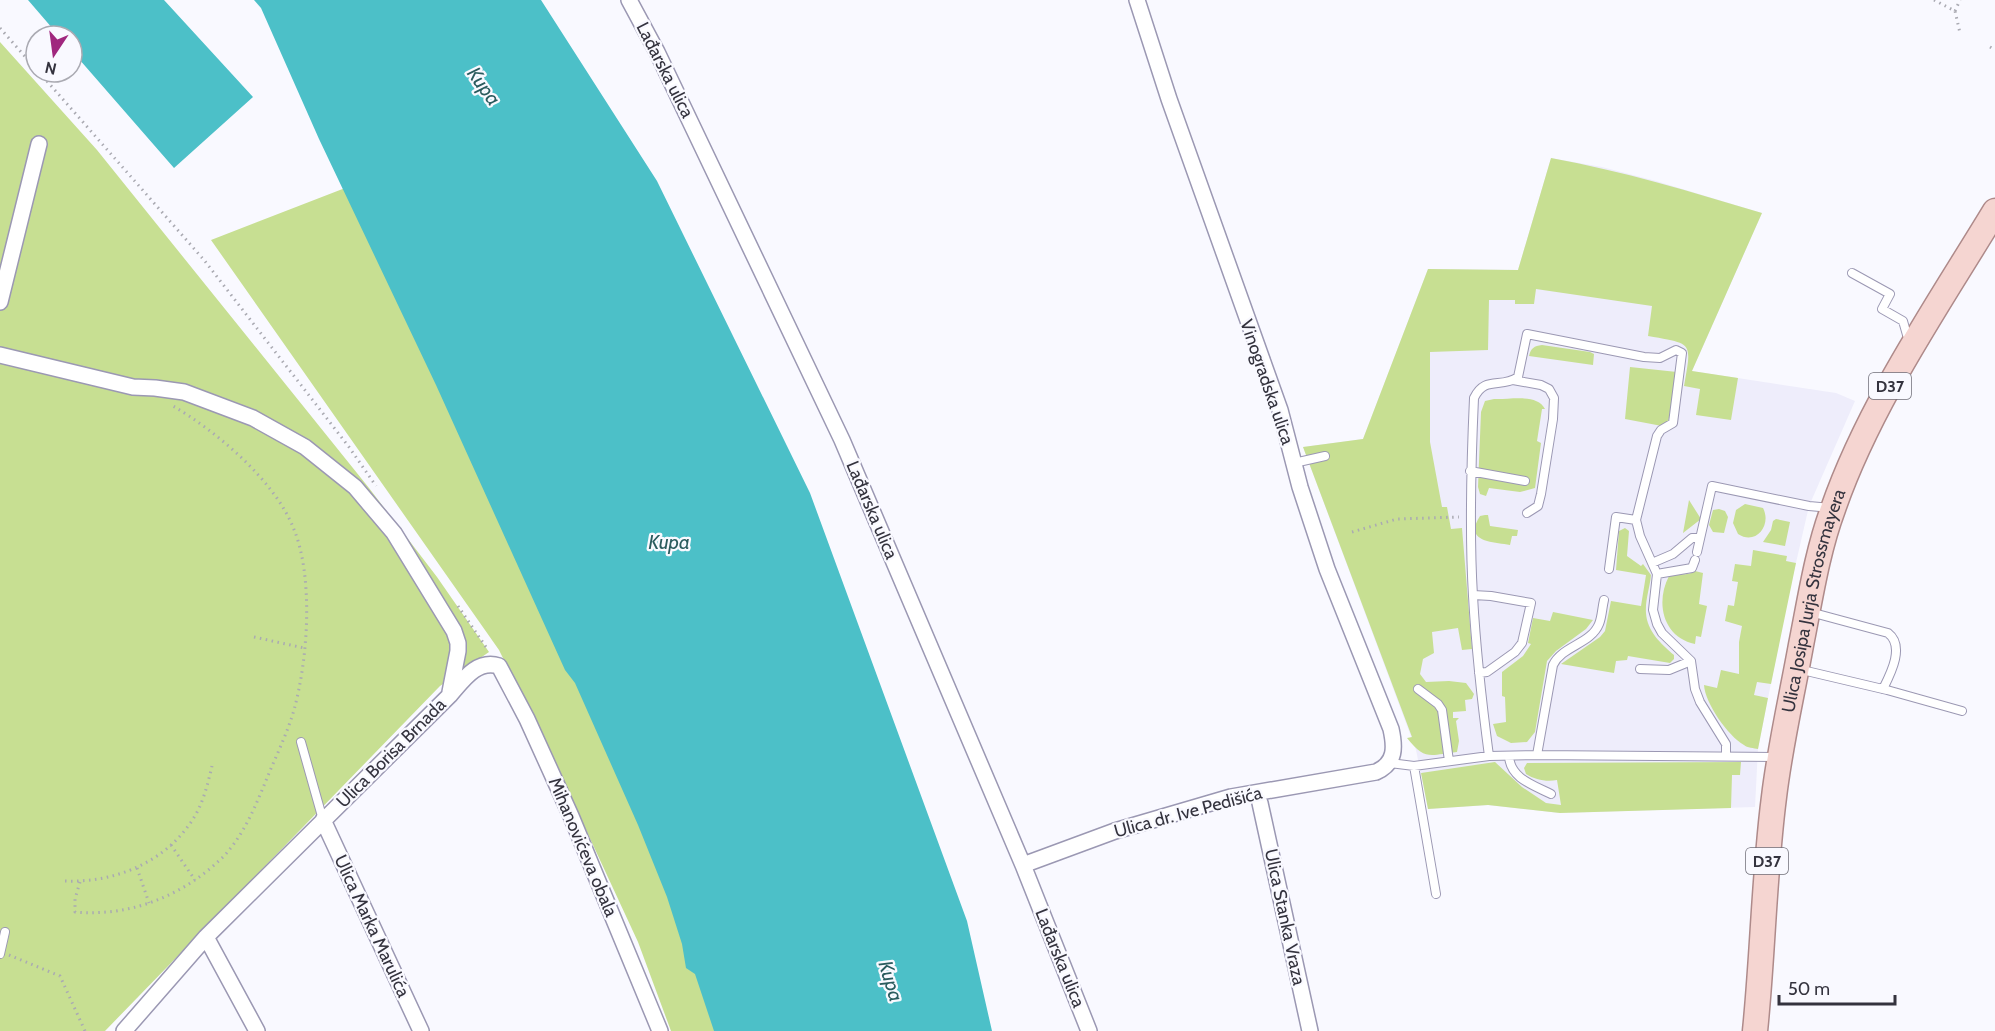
<svg xmlns="http://www.w3.org/2000/svg" width="1995" height="1031" font-family="Cabin,sans-serif">
<rect width="100%" height="100%" fill="#f9f9ff"/>
<path fill="#eeedfb" d="M1551,158l51,9 54,14 106,32 -70,158 144,22 19,8 -46,105 -22,96 -29,147 -3,58 -195,6 -72,-8 -60,4 -12,-59 -113,-303 60,-8 65,-170 90,1z"/>
<path fill="#c7df92" d="M0,42l97,108 272,338 68,89 52,75 -49,34 -335,345h-105z
M1551,158c72,13 141,34 211,55l-70,158 46,7 -7,42 -35,-5 4,-26 -16,-3c8,-45 9,-42 -36,-50l4,-30 -116,-17 -2,15h-19v-4h-26l-1,50 -58,2v90l12,65h5l4,22 11,-1 10,121 -10,1 -4,-22 -26,4 2,21 -11,6 -3,15 6,8 23,-1 17,2 8,11 -2,5 -7,1 1,11 -13,1v6h6l-3,3 3,20 -2,11c-27,3 -32,9 -50,-14l5,-1 -109,-290 60,-8 65,-170 90,1z
M402,166l428,865h-159l-33,-89 -77,-166 -62,-126 -288,-410z
M1542,345l48,7 4,2 -1,11 -64,-9c2,-8 5,-10 13,-11z
M1630,367l47,5 -9,51 -6,3 -37,-7z
M1494,399c15,1 43,-6 51,10h-3l-5,32 4,2 -6,45 -15,4 -31,-4 -3,8 -6,-2 -2,-7 3,-75 4,-11z
M1689,500l12,19 -18,14z
M1745,504l18,4c9,17 -7,38 -25,26l-5,-11 3,-13z
M1719,509l6,2 3,6 -4,16 -11,-1 -4,-7 4,-15z
M1485,515h3l2,11 28,4 -1,6h-5l-2,9c-18,-3 -47,-3 -30,-29z
M1776,519l14,3 -5,24 -22,-4 8,-12 2,-9z
M1625,528l4,3 -2,25 14,10 2,-2 8,11c-1,12 -6,25 -5,38 1,18 15,31 28,42v4l-4,4 -42,-7 -1,4 -11,1 -2,12 -53,-9 39,-27 5,-6 6,-30 30,5 5,-31 -30,-5 3,-39z
M1753,550l34,6 -1,5 10,2 -25,121 -14,-2 -3,13 14,3 -10,51c-4,-1 -11,-1 -14,-4 -16,-9 -39,-42 -40,-60l13,3 4,-18 18,4v-32l3,-16 -17,-5 3,-16 6,1 4,-24 -6,-1 3,-17 16,2z
M1695,571l8,2 -4,31 8,2 -6,31 -5,-1 -1,8c-32,-7 -40,-41 -26,-68 8,-4 18,1 26,-5z
M1553,612l40,8 -7,9 -30,22 -9,10 -12,71 -8,10 -16,1 -14,-7 -4,-12 13,-2 -1,-25 -3,-1v-24l21,-16 8,-12 -3,-1 5,-25 17,3z
M1495,762l27,25 24,16 15,2 -4,-25c-10,2 -22,0 -31,-6l-2,-6 3,-5 214,-1 -1,13h-8l-1,33 -171,5 -72,-8 -60,4 -7,-36z"/>
<path fill="#4cc0c8" d="M28,0h136l89,97 -79,71 -102,-117v-15h-13z
M254,0h287l116,181 153,312 157,428 25,110h-278l-19,-57 -9,-6 -4,-24 -15,-47 -29,-72 -63,-142 -10,-13 -129,-285 -117,-246 -58,-131z"/>
<g fill="none" stroke-linecap="round" stroke-linejoin="round">
<g stroke="#9b98b3" stroke-width="10">
<path id="lane" d="M1852,273l38,21 -8,15 21,12 4,14 6,4
M1513,380l28,5 8,4 5,9 -1,21 -12,75 -3,12 -11,7
M1294,463l31,-7
M1470,471l55,10
M1697,552l15,-66 97,20 22,2
M1652,563l21,-9 19,-16h8
M1609,569l7,-52 20,3
M1657,574l35,-6 3,-8
M1473,595l18,1 40,7 -9,40 -7,9 -28,20 -8,1
M1810,612l78,21c17,13 3,40 -5,56
M1640,669l29,1 22,-9
M1798,669l89,21 75,21
M1418,689l20,15 4,6 7,51
M301,742l22,78
M1537,755l16,-90c9,-19 38,-21 46,-41 3,-7 3,-16 5,-24
M1489,756c-7,-53 -13,-106 -16,-160 -4,-66 -2,-132 1,-198 11,-23 27,-9 44,-21l9,-43 117,23 16,1 16,-8 6,3 -9,70 -12,7 -4,6 -21,84 4,16 17,38 -4,36 4,14 5,9 29,28 4,28 5,13 26,42v12
M1509,756c1,22 24,29 42,38
M1390,763l24,3 75,-10 48,-1 240,2
M1414,766l22,128
M0,954l5,-22"/>
</g>
<g stroke="#9b98b3" stroke-width="18">
<path id="street" d="M629,0l28,52 185,388 181,425 66,166
M0,302l39,-158
M0,355l133,32 22,1 29,4 69,26 52,29 50,40 39,46 60,98 4,12v8l-8,41
M1260,803l50,228
M323,820l98,211
M1023,865l92,-34 116,-34 145,-25c20,-9 19,-25 15,-43l-64,-160 -27,-82 -20,-77 -111,-311 -32,-99
M206,937l51,94
M124,1031l82,-94 244,-242c13,-15 27,-36 49,-29l28,53 44,97 89,215"/>
</g>
<g stroke="#ae8a8a" stroke-width="27">
<g id="primary">
<path id="s1" d="M1755,1031c8,-78 9,-157 19,-234 6,-51 18,-102 27,-152 9,-45 16,-93 32,-136 36,-104 105,-204 162,-298"/>
</g>
</g>
<path stroke="#aaaab2" stroke-width="3" stroke-dasharray="1.5 4.5" stroke-linecap="butt" d="M1934,0l21,11 5,22
M1955,11l5,-11
M0,28l36,41
M1990,47l5,3
M39,72l165,188 145,187 27,39
M1352,532l45,-13 62,-2
M458,606l30,44
M254,637l50,11
M171,845l24,35
M137,868l12,35
M65,881c50,2 101,-19 128,-62 10,-15 15,-36 19,-53
M80,882l-5,17v13c55,5 108,-16 148,-55 21,-22 33,-52 44,-79 9,-22 20,-44 27,-68 14,-51 20,-134 -1,-183 -19,-47 -77,-96 -120,-121
M9,955l51,21 25,55"/>
<use href="#lane" stroke="#fff" stroke-width="8"/>
<use href="#street" stroke="#fff" stroke-width="15"/>
<use href="#primary" stroke="#f5d5d1" stroke-width="24"/>
</g>
<g text-anchor="middle" dominant-baseline="central" stroke-width="4.5" stroke-linejoin="round" paint-order="stroke">
<g fill="#f9f9ff" stroke="#6f6e78" stroke-width="1.5">
<rect x="1869" y="373" width="42" height="26" rx="4.5"/>
<rect x="1746" y="848" width="42" height="26" rx="4.5"/>
</g>
<g font-size="16" font-weight="bold" fill="#34333e">
<text x="1890" y="386">D37</text>
<text x="1767" y="861">D37</text>
</g>
<g font-size="18" fill="#34333e" stroke="#f9f9ff">
<text transform="translate(665 70) rotate(63)">Lađarska ulica</text>
<text transform="translate(1267 382) rotate(71)">Vinogradska ulica</text>
<text transform="translate(872 510) rotate(67)">Lađarska ulica</text>
<text stroke="none"><textPath href="#s1" startOffset="435">Ulica Josipa Jurja Strossmayera</textPath></text>
<text transform="translate(391 753) rotate(-45)">Ulica Borisa Brnada</text>
<text transform="translate(1188 812) rotate(-15)">Ulica dr. Ive Pedišića</text>
<text transform="translate(583 847) rotate(67)">Mihanovićeva obala</text>
<text transform="translate(1285 917) rotate(78)">Ulica Stanka Vraza</text>
<text transform="translate(372 926) rotate(65)">Ulica Marka Marulića</text>
<text transform="translate(1060 958) rotate(68)">Lađarska ulica</text>
</g>
<g font-size="20" font-style="italic" fill="#2a5b5e" stroke="#f9f9ff">
<text transform="translate(484 86) rotate(54)">Kupa</text>
<text x="669" y="542">Kupa</text>
<text transform="translate(891 981) rotate(73)">Kupa</text>
</g>
</g>
<g transform="translate(54 54) rotate(193)"><circle r="28" fill="#f9f9ff" stroke="#aaaab2" stroke-width="1.5"/>
<path d="M0-4.5L10 22L0 15L-10 22Z" fill="#a0277e"/>
<text y="-9" font-size="16" font-weight="bold" text-anchor="middle" fill="#34333e">N</text>
</g>
<path d="M1779 995v9h116v-9" fill="none" stroke="#34333e" stroke-width="3"/>
<text x="1788" y="995" font-size="18" fill="#34333e" stroke="#f9f9ff" stroke-width="4.5" paint-order="stroke">50 m</text>
</svg>
